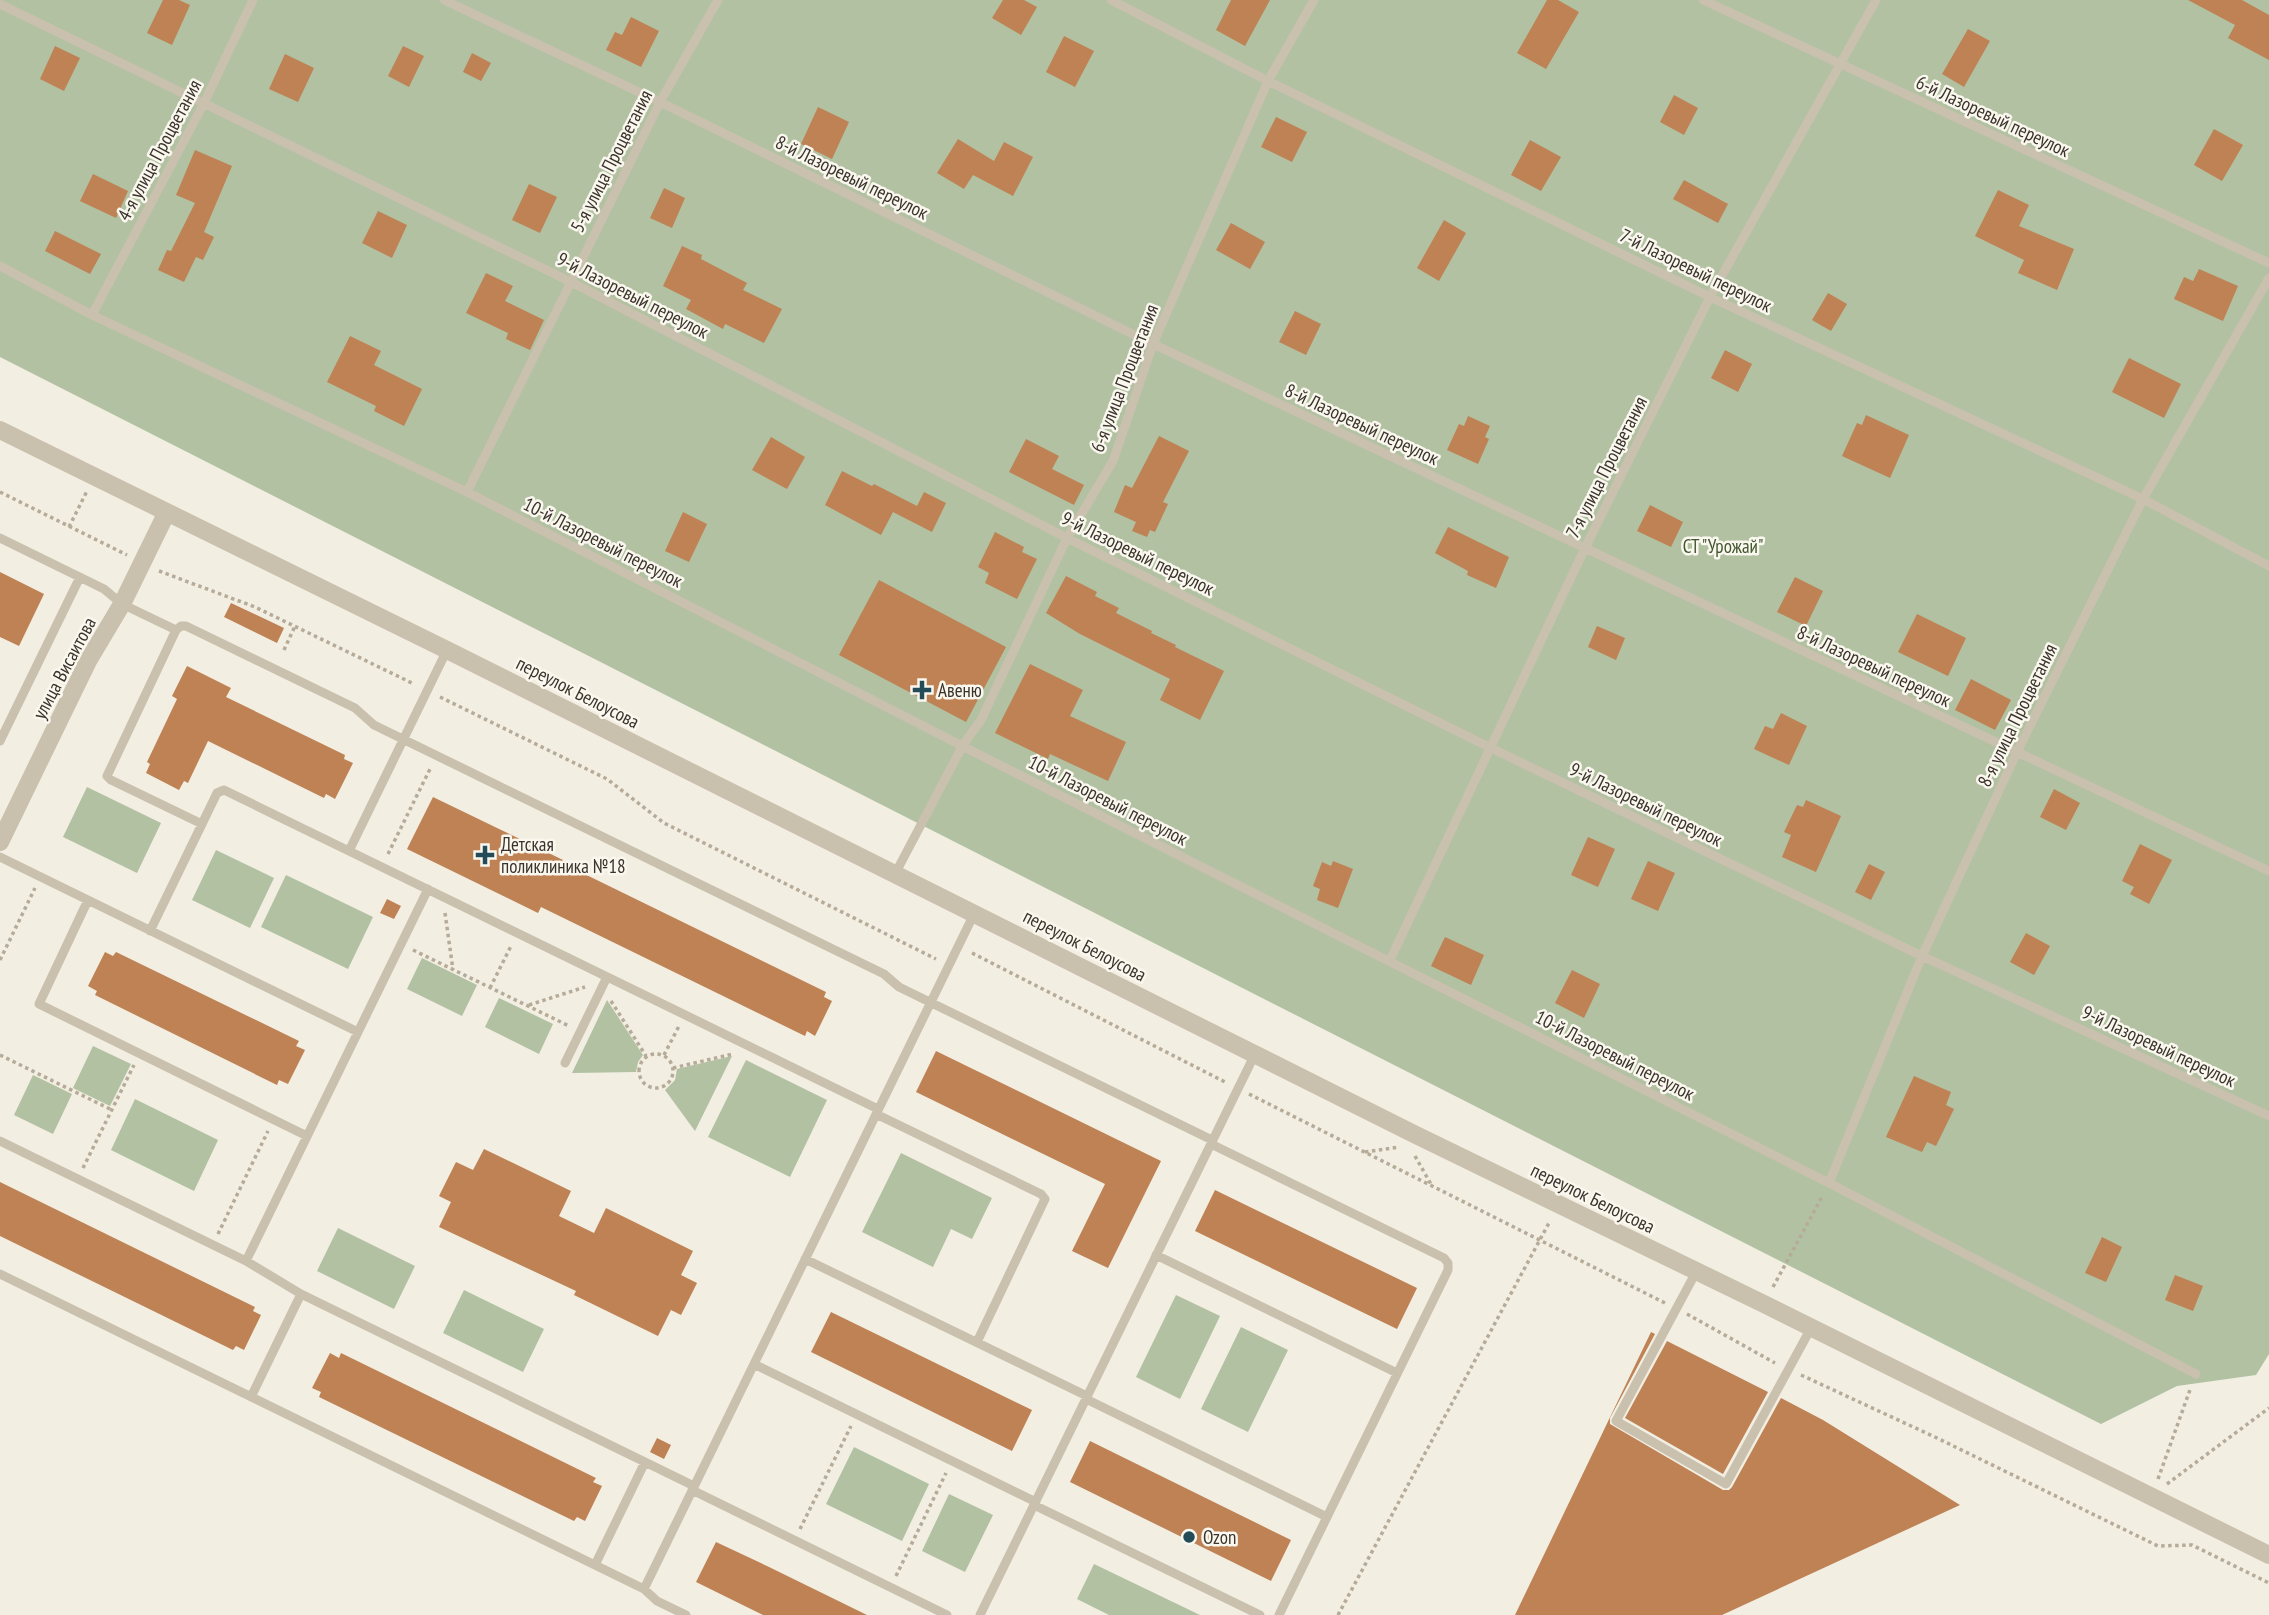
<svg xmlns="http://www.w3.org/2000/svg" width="2269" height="1615" font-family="'PT Sans Narrow',sans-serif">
<rect width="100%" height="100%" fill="#f2eee2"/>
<path fill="#b1c1a2" d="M0,0h2269v1354l-13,21 -79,11 -76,38 -2101,-1067z
M87,787l74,36 -24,50 -74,-36z
M216,850l58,28 -24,50 -58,-28z
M286,875l87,42 -25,52 -87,-42z
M422,958l55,27 -15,31 -55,-27z
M499,998l54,26 -14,30 -54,-27z
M607,1000l36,55 -5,7 -2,10 -64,1z
M93,1046l38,18 -21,42 -37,-18z
M732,1056l-37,75 -30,-41 10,-10 2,-11z
M746,1060l81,40 -37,77 -82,-40z
M33,1075l39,19 -19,40 -39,-19z
M135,1099l83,41 -24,51 -83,-41z
M901,1153l91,45 -20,41 -21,-10 -18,38 -71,-35z
M338,1228l77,38 -21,43 -77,-38z
M464,1290l80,39 -21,43 -80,-39z
M1176,1295l44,21 -40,83 -44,-22z
M1241,1327l47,23 -40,82 -47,-23z
M854,1447l75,37 -27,57 -76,-37z
M949,1494l44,21 -28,57 -43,-21z
M1094,1564l106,51h-91l-32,-16z"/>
<path fill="#be8254" d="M163,0h16l11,5 -18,40 -25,-12z
M1003,0h21l13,7 -16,28 -29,-17z
M1231,0h39l-25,46 -29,-16z
M1547,0h11l21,12 -33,57 -29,-16z
M2188,0h54l27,15v45l-41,-22 7,-13z
M631,17l28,14 -18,36 -35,-17 9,-18 7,3z
M1968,29l22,12 -26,46 -22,-13z
M1064,36l30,15 -19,36 -29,-15z
M55,46l25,12 -16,33 -24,-12z
M403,46l21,10 -15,31 -21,-11z
M472,53l19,10 -10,18 -18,-9z
M285,54l29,14 -16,34 -29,-13z
M1674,95l24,13 -14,27 -24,-13z
M818,107l31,15 -17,37 -31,-15z
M1276,117l31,15 -15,30 -31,-15z
M2214,129l29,16 -21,36 -28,-16z
M958,139l36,22 10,-19 29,15 -20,39 -40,-21 -9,14 -27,-16z
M1530,140l31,17 -20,34 -30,-16z
M195,150l37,16 -28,66 10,5 -11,23 -7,-3 -12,25 -26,-12 9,-20 4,1 24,-48 -19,-8z
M93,174l35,17 -12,27 -36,-17z
M1684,180l44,24 -10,19 -45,-24z
M529,184l28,13 -17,36 -28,-13z
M664,188l21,10 -13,30 -22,-10z
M1998,190l31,15 -10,21 55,23 -17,41 -39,-17 6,-13 -49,-24z
M378,211l29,14 -15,33 -30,-15z
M1444,220l22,13 -27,48 -22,-13z
M1231,223l34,19 -15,27 -34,-19z
M55,231l46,23 -11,20 -45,-23z
M682,246l20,9 -1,4 46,24 -4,7 39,19 -18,34 -39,-19 -2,5 -37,-20 5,-9 -28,-14z
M2199,269l39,17 -15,35 -49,-22 10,-22 9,4z
M486,273l27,13 -8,15 39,19 -14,30 -24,-11 2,-6 -42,-20z
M1828,293l19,11 -16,27 -19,-11z
M1295,311l26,13 -15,31 -27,-13z
M350,336l31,15 -7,14 48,24 -18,37 -30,-15 2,-5 -49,-24z
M1725,350l27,14 -14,28 -27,-14z
M2129,358l52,26 -17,34 -52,-26z
M1866,415l43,20 -19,43 -48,-22 15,-33 5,2z
M1468,416l22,10 -5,11 4,2 -11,25 -31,-14 12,-26 5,2z
M1159,436l30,15 -26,51 5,2 -13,28 -5,-2 -3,7 -15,-6 4,-9 -22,-10 11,-27 7,3z
M771,437l34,20 -18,32 -35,-19z
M1026,439l33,17 -7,13 32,16 -10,20 -65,-33z
M842,471l30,15 2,-2 43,22 7,-14 22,11 -14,29 -39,-20 -12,23 -56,-30z
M1650,505l33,17 -12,25 -34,-16z
M683,512l24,12 -18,38 -24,-11z
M1448,527l61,30 -13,31 -29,-13 1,-4 -33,-18z
M995,532l29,15 -2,5 15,7 -20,40 -32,-16 4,-10 -11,-6z
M0,572l44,22 -25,52 -19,-9z
M1066,576l31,16 -2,4 24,12 -3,5 36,18 -1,2 25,12 -1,2 49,24 -24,49 -40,-20 10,-21 -90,-45 -34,-21z
M1795,577l28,14 -17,35 -29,-14z
M879,580l127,67 -40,75 -127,-67z
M231,603l53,25 -7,15 -53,-26z
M1917,614l49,24 -18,38 -50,-24z
M1597,626l28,12 -9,22 -28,-13z
M1030,664l53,26 -13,26 56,26 -18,39 -58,-27 -2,5 -53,-26z
M187,666l44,22 -5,9 119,58 -1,4 9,4 -18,36 -9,-5 -2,4 -116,-57 -20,42 -4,-2 -5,9 -33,-17 4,-9 -3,-2 30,-63 -5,-3z
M1971,679l40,21 -16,30 -40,-20z
M1781,713l26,13 -18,39 -35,-16 11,-23 8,3z
M2054,789l26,14 -14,27 -26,-13z
M433,797l130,63 -1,3 264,129 -2,5 8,4 -17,35 -8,-5 -2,5 -264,-129 -3,6 -131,-64z
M1806,800l35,16 -25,56 -34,-15 9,-22 -7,-3 13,-27 6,2z
M1588,837l27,12 -17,38 -27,-12z
M2140,844l32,16 -23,44 -19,-10 4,-7 -12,-6z
M1333,861l20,8 -15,39 -21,-8 3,-11 -7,-3 9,-24 9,4z
M1648,861l27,12 -17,38 -27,-12z
M1869,864l16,8 -14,28 -16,-8z
M387,899l14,7 -7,13 -14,-6z
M2026,933l24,13 -16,29 -24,-13z
M1445,937l39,18 -13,30 -40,-19z
M105,952l8,4 3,-4 183,89 -3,5 9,4 -17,34 -9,-4 -2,5 -182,-90 2,-4 -9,-5z
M1572,970l28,14 -16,34 -29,-15z
M936,1051l225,110 -53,107 -36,-17 33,-67 -189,-92z
M1914,1076l37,16 -5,13 8,4 -18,37 -9,-4 -5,10 -36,-15z
M484,1149l87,42 -12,25 35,17 12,-25 87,43 -12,24 16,8 -16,32 -10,-5 -13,26 -84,-41 2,-4 -137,-64 12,-25 -12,-6 17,-34 17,8z
M0,1182l255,125 -2,4 8,4 -17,35 -8,-4 -3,4 -233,-114z
M1215,1190l202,98 -20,41 -202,-98z
M2102,1237l20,10 -16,35 -21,-9z
M2175,1275l28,11 -10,25 -28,-11z
M831,1312l201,98 -20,41 -201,-99z
M1651,1332l4,2 -45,84v6l113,66h6l3,-3 49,-89 42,22 137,85 -238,110h-207z
M1667,1341l101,51 -45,82 -98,-56z
M330,1353l9,5 2,-5 255,125 -3,4 9,4 -17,35 -8,-4 -3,4 -255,-124 2,-5 -9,-4z
M657,1438l14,7 -7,14 -14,-7z
M1090,1441l201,99 -20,41 -201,-99z
M716,1542l51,24 100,49h-104l-67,-33z"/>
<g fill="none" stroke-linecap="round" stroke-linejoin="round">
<path stroke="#b6ab98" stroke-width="3.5" stroke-dasharray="3.5 3.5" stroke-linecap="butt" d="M0,492l127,63
M69,527l18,-36
M159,571l96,36 159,77
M284,650l11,-24
M440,697l167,82 57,44 272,136
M388,854l43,-87
M445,913l8,57
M413,950l156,76
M972,953l255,130
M0,960l35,-72
M490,988l21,-42
M611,1001l35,55
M529,1005l56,-18
M639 1071a17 17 0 1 1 34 0a17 17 0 1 1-34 0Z
M0,1055l112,55
M664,1055l15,-29
M673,1068l60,-14
M1249,1094l416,209
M1365,1152l34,-5
M1415,1156l17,30
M83,1168l51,-103
M218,1234l50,-103
M1773,1287l50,-92
M1687,1314l88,49
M1801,1375l136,63 221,108 34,-1 77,38
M2158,1479l33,-92
M2167,1484l102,-76
M800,1529l51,-103
M896,1576l50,-103
M1338,1615l212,-394"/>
<path stroke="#cac0ae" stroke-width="9" d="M444,0l216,102 493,242 1116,527
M1111,0l157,81 442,216 433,202 126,67
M1703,0l566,263
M0,4l571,278 496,256 424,210 431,208 347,160
M0,266l92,49 375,177 509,261 853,430 367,191
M92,315l112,-212 49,-103
M467,492l193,-390 58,-102
M0,538l104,51 18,15 54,26
M447,650l-98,201 529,258
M0,741l80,-164
M349,851l-125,-61 -7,3 -15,31 -91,-44 -4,-4 69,-146 5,-4h5l169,82 19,17 510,249 15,13 313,153
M0,857l358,175
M895,874l68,-129 18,-25 86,-182 46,-77 40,-117 115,-263 46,-81
M88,900l-49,104 268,132
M150,931l52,-107
M1390,960l194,-410 126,-253 166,-297
M565,1063l42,-86
M876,1114l165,80 4,5 -68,143
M0,1141l246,120 55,33 393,192
M1211,1144l233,114 4,5v7l-169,345
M1829,1183l93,-227 95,-204 126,-253 126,-221
M1156,1255l241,118
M805,1259l282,137
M246,1261l182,-372
M1696,1272l-80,149 110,63 85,-156
M0,1274l644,315 330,-675
M754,1364l282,138
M251,1397l50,-103
M1086,1399l241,118
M692,1490l255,125
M1034,1505l226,110
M595,1565l50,-103
M644,1589l13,12 29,14
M980,1615l275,-561"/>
<path stroke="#cac0ae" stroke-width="18" d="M0,430l447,220 969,485 348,169 505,251
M0,842l88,-181 34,-57 44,-90"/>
</g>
<g fill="#244b58" stroke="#faf7ee" stroke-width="2.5">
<path d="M918.5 679.5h7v7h7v7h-7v7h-7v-7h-7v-7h7z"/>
<path d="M481.5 844.5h7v7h7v7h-7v7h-7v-7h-7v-7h7z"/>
<circle cx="1189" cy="1537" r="7"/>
</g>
<g text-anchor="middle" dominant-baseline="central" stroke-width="5" stroke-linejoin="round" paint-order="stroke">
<g font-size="19" fill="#39332c" stroke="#faf7ee">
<text transform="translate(1993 116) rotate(25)">6-й Лазоревый переулок</text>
<text transform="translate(159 150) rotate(-62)">4-я улица Процветания</text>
<text transform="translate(611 161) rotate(-63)">5-я улица Процветания</text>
<text transform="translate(852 177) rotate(26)">8-й Лазоревый переулок</text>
<text transform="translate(1696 270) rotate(26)">7-й Лазоревый переулок</text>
<text transform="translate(633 295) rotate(27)">9-й Лазоревый переулок</text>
<text transform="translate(1124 378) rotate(-69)">6-я улица Процветания</text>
<text transform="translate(1362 424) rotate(25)">8-й Лазоревый переулок</text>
<text transform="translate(1606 467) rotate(-63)">7-я улица Процветания</text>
<text transform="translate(603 542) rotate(27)">10-й Лазоревый переулок</text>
<text transform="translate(1138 553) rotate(26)">9-й Лазоревый переулок</text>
<text transform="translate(1874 666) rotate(25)">8-й Лазоревый переулок</text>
<text transform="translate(64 668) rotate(-62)">улица Висаитова</text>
<text transform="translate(578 692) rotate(27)">переулок Белоусова</text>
<text transform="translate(2017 715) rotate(-64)">8-я улица Процветания</text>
<text transform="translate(1108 800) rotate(27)">10-й Лазоревый переулок</text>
<text transform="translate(1646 804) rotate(26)">9-й Лазоревый переулок</text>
<text transform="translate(1085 945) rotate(27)">переулок Белоусова</text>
<text transform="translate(2159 1046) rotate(25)">9-й Лазоревый переулок</text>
<text transform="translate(1615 1055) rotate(27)">10-й Лазоревый переулок</text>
<text transform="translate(1593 1198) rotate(26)">переулок Белоусова</text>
</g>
<g font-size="19" fill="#415631" stroke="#faf7ee">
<text x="1723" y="546">СТ "Урожай"</text>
</g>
<g font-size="19" fill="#39332c" stroke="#faf7ee" text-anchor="start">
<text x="938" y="690">Авеню</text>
<text x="501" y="844">Детская<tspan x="501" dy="22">поликлиника №18</tspan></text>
<text x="1203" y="1537">Ozon</text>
</g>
</g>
</svg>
